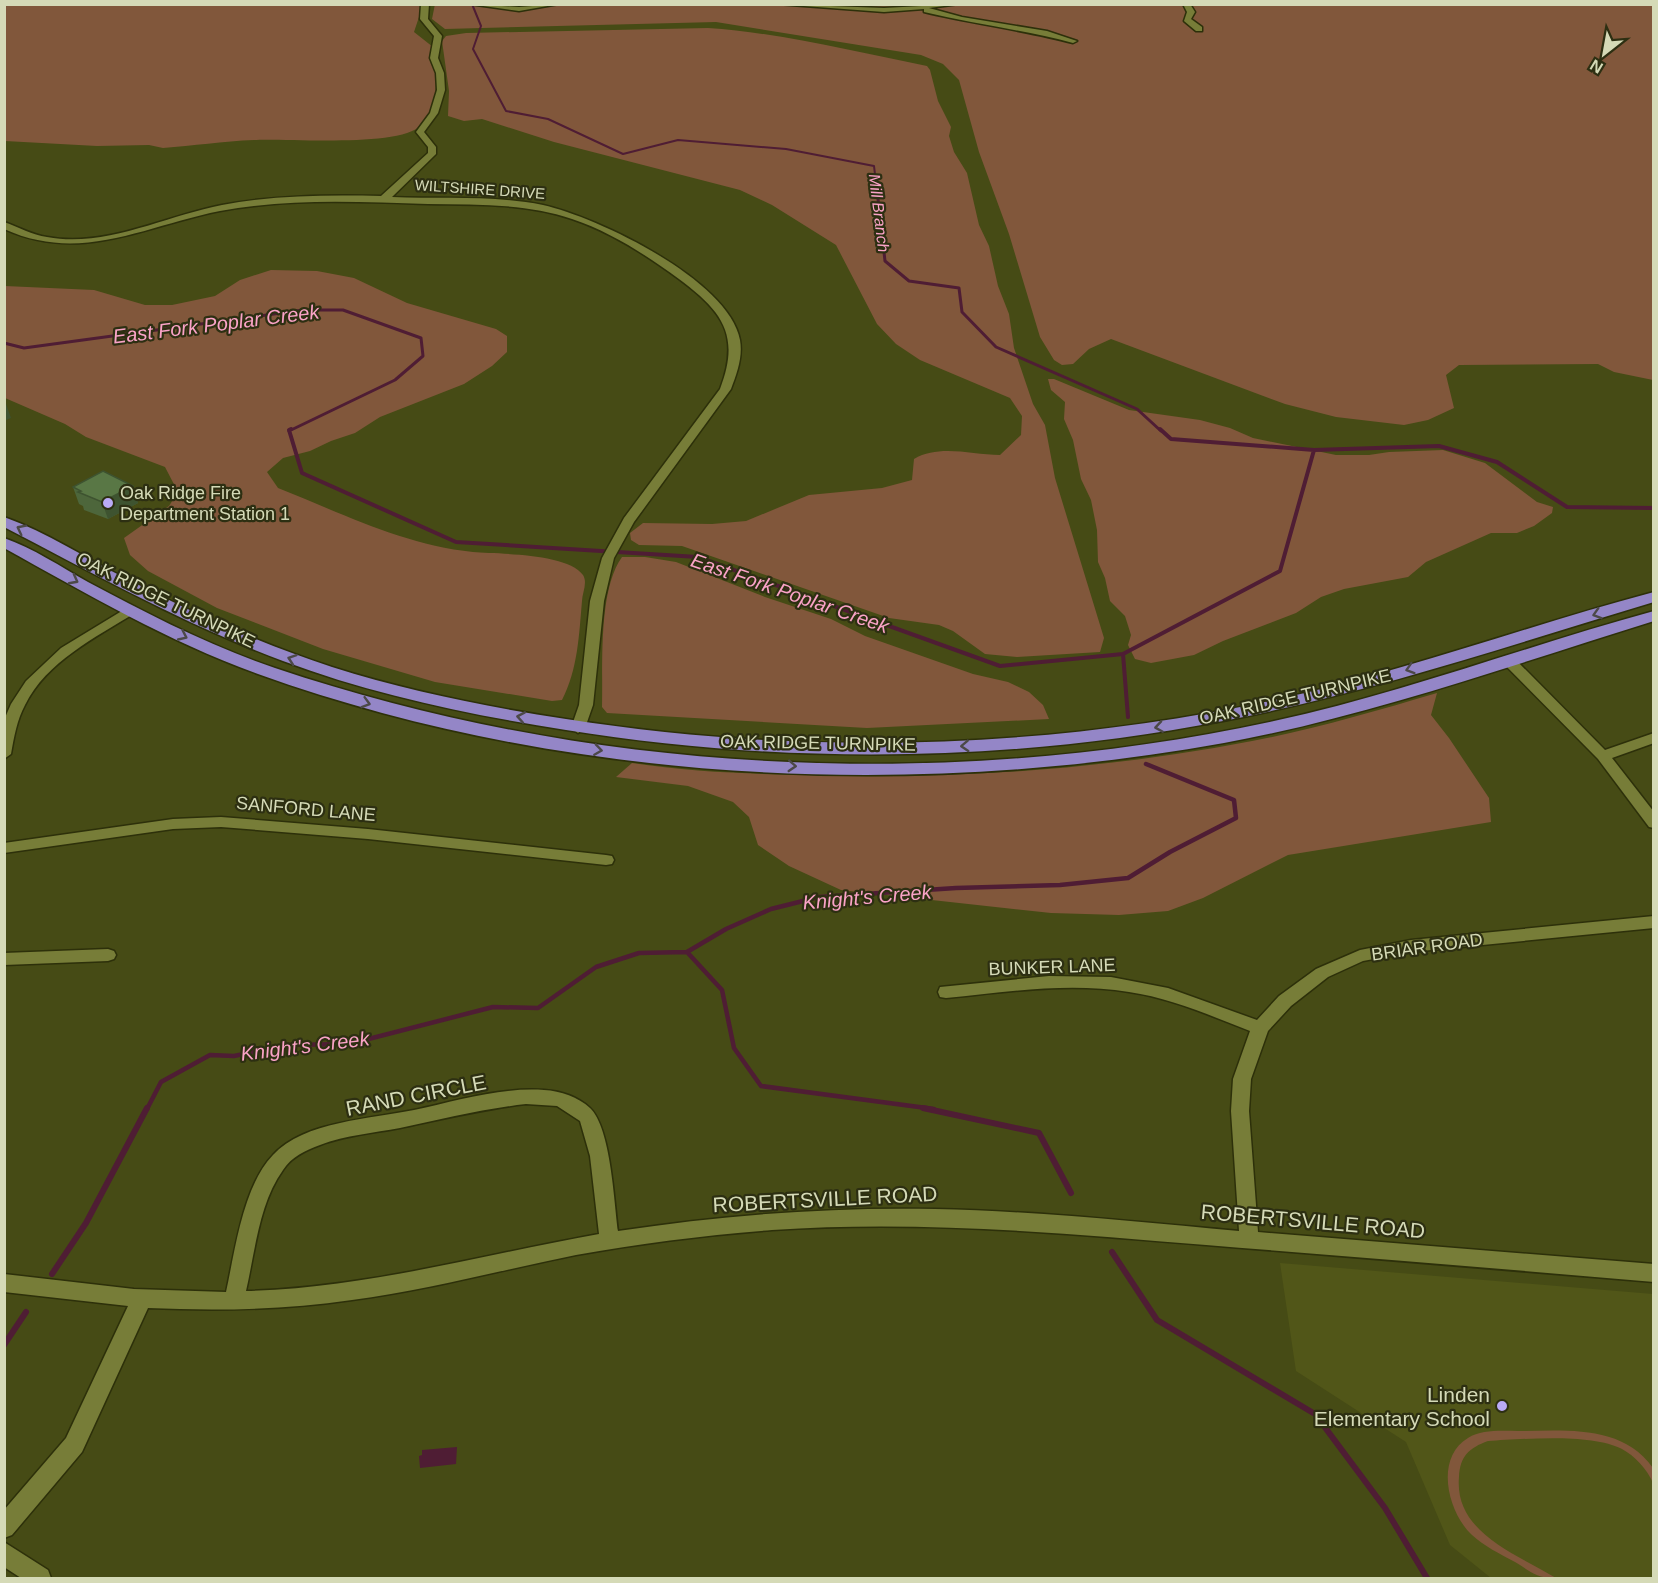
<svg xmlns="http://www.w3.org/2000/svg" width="1658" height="1583" font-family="Arial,sans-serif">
<rect width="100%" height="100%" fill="#464b15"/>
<path fill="#515618" d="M1280,1263l373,31v284h-162l-41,-33 -44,-103 -110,-71z"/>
<path fill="#81573b" d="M435,4l1218,1v375l-39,-8 -16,-8 -139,1 -13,10 8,33 -26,12 -24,5 -68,-8 -51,-13 -174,-65 -22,10 -16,15 -11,1 -8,-5 -14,-23 -31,-103 -30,-82 -20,-72 -16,-16 -22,-9 -205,-33 -271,7 -13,-10z
M5,5h418l-9,27 19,15c3,29 8,55 -12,78 -20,23 -136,13 -167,15 -31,1 -61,6 -91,8l-14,-3 -52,1 -92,-5z
M708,28c74,5 148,24 219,38l3,4 8,31 13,26 -2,9 5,16 13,21 12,52 10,21 9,40 11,28 5,34 19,56 12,21 10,53 49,160 -4,14 -83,5 -32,-3 -32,-23 -14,-6 -50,-7 -207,-72 -43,-1 -8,-5 -1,-7 13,-10 69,1 34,-3 63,-26 73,-7 30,-8 2,-21c26,-15 57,-4 86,-4l21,-20 1,-19 -12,-18 -90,-38 -24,-16 -19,-20 -41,-79 -64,-40 -32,-15 -186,-48 -72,-23 -18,2 -16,-5 1,-25 -7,-50 4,-5 20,-3z
M271,270l46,1 37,7 53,25 89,26 11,7v16l-15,14 -28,18 -84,33 -25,16 -24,8 -21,10 -27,7 -16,14 11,16c63,25 126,57 195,64 25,2 95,1 110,23 5,8 -1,18 -1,26 -3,34 -4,68 -20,99l-10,1 -117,-19 -112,-33 -106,-41 -69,-37 -18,-16 -6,-17 45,-32 9,-14 -13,-25 -79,-30 -21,-13 -60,-26v-112l89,4 51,15h27l43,-9 25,-16z
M1048,379h6l75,31 71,10 30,8 23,10 83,17h33l20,-3 54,-2 42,13 52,39 16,5 -1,6 -18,13 -17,7h-26l-65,29 -18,15 -64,12 -23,8 -25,16 -73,28 -29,14 -43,8 -16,-4 -7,-14 3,-10 -6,-19 -15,-15 -5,-23 -7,-16 -1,-32 -6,-30 -10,-21 -8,-39 -9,-21 1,-17 -14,-12z
M622,557h23l31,5 89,35 66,22 34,17 108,38 35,8 21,10 14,13 6,14 -182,9 -260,-15 -5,-6c1,-42 -4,-117 20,-150z
M1437,693l-6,22 18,23 40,60 2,24 -203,33 -85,43 -35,13 -49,4 -68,-2 -210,-23 -52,-24 -31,-21 -9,-28 -16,-15 -45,-16 -72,-9 16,-14c59,9 118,11 177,12 149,5 297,-6 443,-34 63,-12 124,-30 185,-48z
M1518,1431c47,0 104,-7 135,37v15c-6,-14 -18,-27 -31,-34 -30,-16 -99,-10 -134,-8 -19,7 -28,15 -29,36 -5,56 58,77 97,101 -18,1 -26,-7 -41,-16 -15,-8 -31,-16 -43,-27 -24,-22 -38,-77 -4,-97 14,-9 34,-7 50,-7z"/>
<path fill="#4f1d34" d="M457,1447l-1,17 -36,4 -1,-12 3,-1v-5z"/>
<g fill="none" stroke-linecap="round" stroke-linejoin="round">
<path stroke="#4f1d34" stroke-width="2" d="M472,4l9,22 -8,23 33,62 42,8 75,35 55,-14 108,9 88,17 3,25"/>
<path stroke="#4f1d34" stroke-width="3" d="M877,190l8,71 24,20 50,7 3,24 34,35 141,62 24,22
M4,343l20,5 279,-38h40l78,28 2,18 -28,24 -106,51"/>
<path stroke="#4f1d34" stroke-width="4" d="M291,429l-2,1 13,43 154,69 242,15 302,109 123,-12 157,-83 34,-121
M1160,429l11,10 143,11 125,-4 58,16 70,45 87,1
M1123,654l5,63"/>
<path stroke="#4f1d34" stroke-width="4.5" d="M687,952l35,38 12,58 27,38 173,23
M147,1109l14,-27 49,-27 24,1 54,-11 61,-1 144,-37 45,1 58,-41 43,-14 48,-1 39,-23 45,-20 48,-12 137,-9 104,-3 68,-7 42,-26 66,-34 -2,-18 -88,-36"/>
<path stroke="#4f1d34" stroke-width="6" d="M923,1108l116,25 32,60
M1112,1252l45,68 158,94 70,94 42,70
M52,1274l34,-51 61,-115
M4,1345l22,-33"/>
<g stroke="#2d300a" stroke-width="3">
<path id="minor" d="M421,4h8l-1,15 14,17 -4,22 6,15 1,17 -7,23 -14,19 12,15v7l-44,43c49,2 102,-2 151,8 54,12 186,75 197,135 3,17 -3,33 -9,49l-97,133 -20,36 -10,43 -11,104 -8,23 -7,5 -7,-5 8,-23 11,-104 12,-43 22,-40 96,-129c21,-54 2,-78 -41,-110 -33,-24 -68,-47 -107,-60 -46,-16 -95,-14 -144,-15 -69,-2 -139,-6 -208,7 -76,15 -139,53 -216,18v-7c15,5 28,13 43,15 59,11 118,-21 175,-32 53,-10 106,-10 159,-9l47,-43v-6l-12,-15 14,-19 7,-23 -1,-17 -6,-15 4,-22 -14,-17z
M469,4l50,3 40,-3 -40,7z
M777,4l107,4 75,-4 -30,4 33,9 85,14 30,10 -4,2c-49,-13 -99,-19 -149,-31v-3l-40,3z
M1183,4h7l5,8 -4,7 11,8v4h-6l-12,-10 3,-9z
M130,606l5,1 2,3 -2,3c-39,24 -89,49 -110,92 -8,15 -11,32 -14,49l-7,5v-39l7,-16 15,-23 35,-33z
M1508,656l5,1 92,93 49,-17v10l-42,15 42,54v16l-5,-1 -51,-68 -95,-96 -2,-3 2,-3z
M221,817l147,12 238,26 6,1 2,4 -2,4 -6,1 -238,-26 -147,-12 -48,2 -169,24v-10l169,-24z
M1654,916v12l-243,24 -48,9 -35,16 -37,29 -23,25 -17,48 -2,32 9,121 396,32v18c-150,-13 -299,-25 -448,-37 -145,-12 -288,-25 -434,-15 -65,5 -131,13 -196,25 -75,15 -148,35 -224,45 -68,10 -136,11 -204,8l-66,144 -70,83 -8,3v-28l62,-72 62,-132 -124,-14v-18l130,15 92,3c9,-41 17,-106 47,-137 31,-34 98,-36 141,-45 42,-9 87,-23 130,-20 17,1 34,7 46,18 21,20 24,94 28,123 105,-16 211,-24 317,-22 101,2 203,13 304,22l-8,-120 2,-32 17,-48c-39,-15 -79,-33 -121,-39 -61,-10 -123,0 -183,6l-6,-1 -2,-5 2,-5 109,-11 62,1 57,11 89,32 22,-24 37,-27 44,-19 51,-10zM526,1104l31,2 23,15 10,35 9,78c-118,21 -232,54 -353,57 9,-39 13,-88 37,-121 8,-13 23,-20 37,-25 26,-10 54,-12 80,-17 42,-9 83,-19 126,-24z
M108,949l6,2 2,4 -2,4 -6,2 -104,4v-12z
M4,1542l44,28 3,8h-30l-17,-11z"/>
</g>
<g stroke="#2d300a" stroke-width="3">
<path id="highway" d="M4,517c43,15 83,42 123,62 66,34 134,65 205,88 76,24 155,40 234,52 236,37 475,31 708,-19 129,-28 252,-74 380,-108v10c-143,43 -284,91 -431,119 -216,42 -439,44 -657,9 -96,-15 -192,-35 -283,-69 -97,-36 -187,-86 -279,-134z
M4,538c29,10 57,29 84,44 60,32 122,64 187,86 318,107 672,124 999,53 129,-28 252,-75 380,-110v10c-142,44 -284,95 -430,122 -315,57 -663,40 -966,-69 -89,-32 -171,-80 -254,-126z"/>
</g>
<use href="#minor" fill="#777d38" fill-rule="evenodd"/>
<use href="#highway" fill="#9486c7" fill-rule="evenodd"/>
</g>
<path fill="#4d663b" d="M133,486l5,17 -30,16 -24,-9 -1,-4 -4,-2 -6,-17z"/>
<path fill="#3e5330" d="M5,401l6,17 -7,3z
M133,486l5,17 -30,16 -6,-17z"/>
<path fill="#597745" stroke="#3e5330" stroke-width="1.5" d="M103,471l30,15 -31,16 -24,-10 3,-1 -8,-4z"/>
<defs><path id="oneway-chevron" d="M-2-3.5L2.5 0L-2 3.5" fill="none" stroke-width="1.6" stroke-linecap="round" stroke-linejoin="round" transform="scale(1.5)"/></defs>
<g stroke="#4c4948">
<use href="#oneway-chevron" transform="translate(21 529) rotate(-153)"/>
<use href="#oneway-chevron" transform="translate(74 580) rotate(28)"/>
<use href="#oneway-chevron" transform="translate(1597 614) rotate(163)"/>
<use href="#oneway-chevron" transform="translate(183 636) rotate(25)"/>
<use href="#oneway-chevron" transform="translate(292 659) rotate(-161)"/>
<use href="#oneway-chevron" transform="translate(1410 669) rotate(163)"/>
<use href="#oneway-chevron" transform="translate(366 703) rotate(16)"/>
<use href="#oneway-chevron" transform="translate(521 717) rotate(-170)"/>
<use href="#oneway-chevron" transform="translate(1159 727) rotate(171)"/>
<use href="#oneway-chevron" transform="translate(965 746) rotate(177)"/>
<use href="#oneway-chevron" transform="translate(598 750) rotate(8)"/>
<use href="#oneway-chevron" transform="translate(792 766) rotate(3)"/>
</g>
<g fill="#baaaf6" stroke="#2d2f12" stroke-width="2">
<circle cx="108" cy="503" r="6"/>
<circle cx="1502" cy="1406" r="6"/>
</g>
<g text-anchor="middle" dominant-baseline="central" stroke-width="4.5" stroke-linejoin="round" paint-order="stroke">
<g font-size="15" fill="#d5dab7" stroke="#2d2f12">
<text transform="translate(480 189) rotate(4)">WILTSHIRE DRIVE</text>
</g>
<g font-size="16" font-style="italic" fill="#faa3c7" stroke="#2d2f12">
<text transform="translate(879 213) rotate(83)">Mill Branch</text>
</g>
<g font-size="18" fill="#d5dab7" stroke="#2d2f12" text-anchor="start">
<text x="120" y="493">Oak Ridge Fire<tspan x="120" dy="21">Department Station 1</tspan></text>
</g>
<g font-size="18" fill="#d5dab7" stroke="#2d2f12">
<text transform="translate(166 600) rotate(26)">OAK RIDGE TURNPIKE</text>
<text transform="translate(1295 697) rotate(-13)">OAK RIDGE TURNPIKE</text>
<text transform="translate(818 743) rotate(1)">OAK RIDGE TURNPIKE</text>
<text transform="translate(306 809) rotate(5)">SANFORD LANE</text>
<text transform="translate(1427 947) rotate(-8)">BRIAR ROAD</text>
<text transform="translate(1052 967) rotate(-2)">BUNKER LANE</text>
</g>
<g font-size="20" font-style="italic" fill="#faa3c7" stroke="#2d2f12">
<text transform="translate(216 324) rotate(-7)">East Fork Poplar Creek</text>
<text transform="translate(790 593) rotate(19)">East Fork Poplar Creek</text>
<text transform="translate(867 897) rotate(-5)">Knight's Creek</text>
<text transform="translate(305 1046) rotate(-7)">Knight's Creek</text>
</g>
<g font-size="21" fill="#d5dab7" stroke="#2d2f12">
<text transform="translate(416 1095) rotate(-11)">RAND CIRCLE</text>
<text transform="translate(825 1199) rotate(-3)">ROBERTSVILLE ROAD</text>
<text transform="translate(1313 1221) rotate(5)">ROBERTSVILLE ROAD</text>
</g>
<g font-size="21" fill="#d5dab7" stroke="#2d2f12" text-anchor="end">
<text x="1490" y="1394">Linden<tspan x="1490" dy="24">Elementary School</tspan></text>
</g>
</g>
<rect width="1658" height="1583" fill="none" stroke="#d5dab7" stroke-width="12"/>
<g transform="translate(1604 54) rotate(211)" stroke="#2d2f12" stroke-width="4.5" paint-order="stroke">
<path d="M0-4.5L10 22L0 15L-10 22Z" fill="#d5dab7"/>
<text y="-9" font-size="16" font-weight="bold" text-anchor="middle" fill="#d5dab7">N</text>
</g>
</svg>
